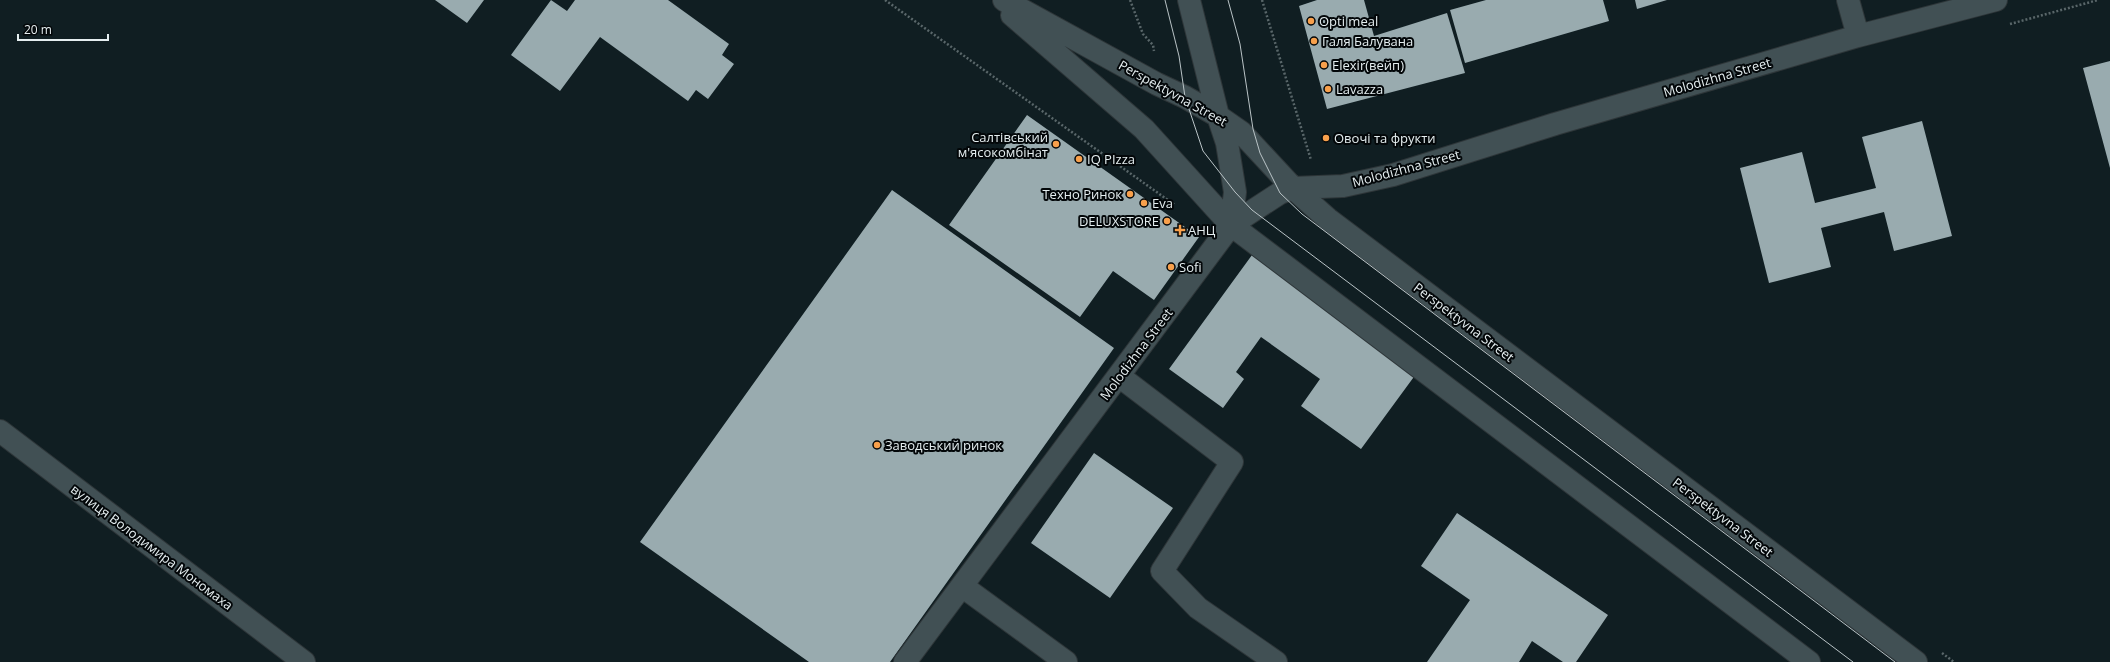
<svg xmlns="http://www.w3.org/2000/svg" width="2110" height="662" font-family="'Open Sans',sans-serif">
<rect width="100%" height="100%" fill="#101e22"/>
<path fill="#99abaf" d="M435,0h49l-17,23z
M551,0l16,11 8,-11h93l61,44 -7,11 12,9 -26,35 -12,-9 -8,11 -88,-64 -40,54 -49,-36z
M1317,0h47l10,36 73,-23 18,60 -138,36 -28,-103z
M1486,0h117l6,21 -144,42 -15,-53z
M1635,0h32l-30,9z
M2110,61v107l-27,-100z
M1027,115l172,122 -45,63 -41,-29 -33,46 -131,-92z
M1922,121l30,115 -58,15 -10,-39 -63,16 10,39 -62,16 -29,-115 62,-16 13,51 61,-15 -14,-51z
M892,190l222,158 -224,314h-81l-169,-120z
M1252,255l164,119 -55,75 -60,-43 19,-27 -59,-42 -25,35 8,7 -21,29 -54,-39z
M1094,453l79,55 -63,90 -79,-55z
M1457,513l151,102 -32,47h-13l-31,-21 -13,21h-92l43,-62 -49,-34z"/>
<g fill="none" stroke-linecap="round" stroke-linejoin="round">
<g stroke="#2e3639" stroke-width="24">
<path id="minor" d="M1004,0l153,84 28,13 33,19 23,16 52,56 35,31 588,443
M1189,0l29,116 9,27 8,49 -4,33
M1848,0l10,36
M1012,15l132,114 87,96 578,437
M1119,376l113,86 -70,109 36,37 78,54
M0,431l304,231
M962,586l104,76
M905,662l326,-437 49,-32 13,-5 50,-2 50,-11 162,-51 303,-88 138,-36"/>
</g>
<path stroke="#596669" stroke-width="2.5" stroke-dasharray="2 2" stroke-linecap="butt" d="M885,0l290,205
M1130,0l13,34 10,11 1,6
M1262,0l49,160
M2010,24l88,-24
M1942,653l12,9"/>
<use href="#minor" stroke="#415054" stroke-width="22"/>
<path stroke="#bac4c7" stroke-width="1" d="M1165,0l14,56 6,41 18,54 32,41 17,18 601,452
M1228,0l12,44 13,85 7,24 20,40 22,21 593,448"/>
</g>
<g fill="#f8a04c" stroke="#030709" stroke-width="1.5">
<circle cx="1311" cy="21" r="4"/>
<circle cx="1314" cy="41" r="4"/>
<circle cx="1324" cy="65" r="4"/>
<circle cx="1328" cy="89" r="4"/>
<circle cx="1326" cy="138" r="4"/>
<circle cx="1056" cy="144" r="4"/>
<circle cx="1079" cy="159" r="4"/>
<circle cx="1130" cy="194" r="4"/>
<circle cx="1144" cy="203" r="4"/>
<circle cx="1167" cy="221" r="4"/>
<path d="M1178 224h4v4h4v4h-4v4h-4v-4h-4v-4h4z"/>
<circle cx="1171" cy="267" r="4"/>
<circle cx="877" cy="445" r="4"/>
</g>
<g text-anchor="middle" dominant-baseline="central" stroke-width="4" stroke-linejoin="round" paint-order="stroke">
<g font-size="13" fill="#e5eef0" stroke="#030709" text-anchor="start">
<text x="1319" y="21">Opti meal</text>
<text x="1322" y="41">Галя Балувана</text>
<text x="1332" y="65">Elexir(вейп)</text>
<text x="1336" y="89">Lavazza</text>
<text x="1048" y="137" text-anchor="end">Салтівський<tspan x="1048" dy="15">м'ясокомбінат</tspan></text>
<text x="1334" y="138">Овочі та фрукти</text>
<text x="1087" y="159">IQ PIzza</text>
<text x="1122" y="194" text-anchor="end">Техно Ринок</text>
<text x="1152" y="203">Eva</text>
<text x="1159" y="221" text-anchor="end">DELUXSTORE</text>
<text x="1188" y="230">АНЦ</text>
<text x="1179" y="267">Sofi</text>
<text x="885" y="445">Заводський ринок</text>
</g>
<g font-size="13" fill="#e5eef0" stroke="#030709">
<text transform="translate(1717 77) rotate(-16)">Molodizhna Street</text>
<text transform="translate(1173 93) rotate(29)">Perspektyvna Street</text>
<text transform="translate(1406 168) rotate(-15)">Molodizhna Street</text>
<text transform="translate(1464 322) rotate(37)">Perspektyvna Street</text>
<text transform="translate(1136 354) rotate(-53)">Molodizhna Street</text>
<text transform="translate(1723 517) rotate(37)">Perspektyvna Street</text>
<text transform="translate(152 547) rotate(37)">вулиця Володимира Мономаха</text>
</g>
</g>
<path d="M18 34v6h90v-6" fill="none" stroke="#e5eef0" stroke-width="2"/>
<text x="24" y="34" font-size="12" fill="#e5eef0" stroke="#030709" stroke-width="3" paint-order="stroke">20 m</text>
</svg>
